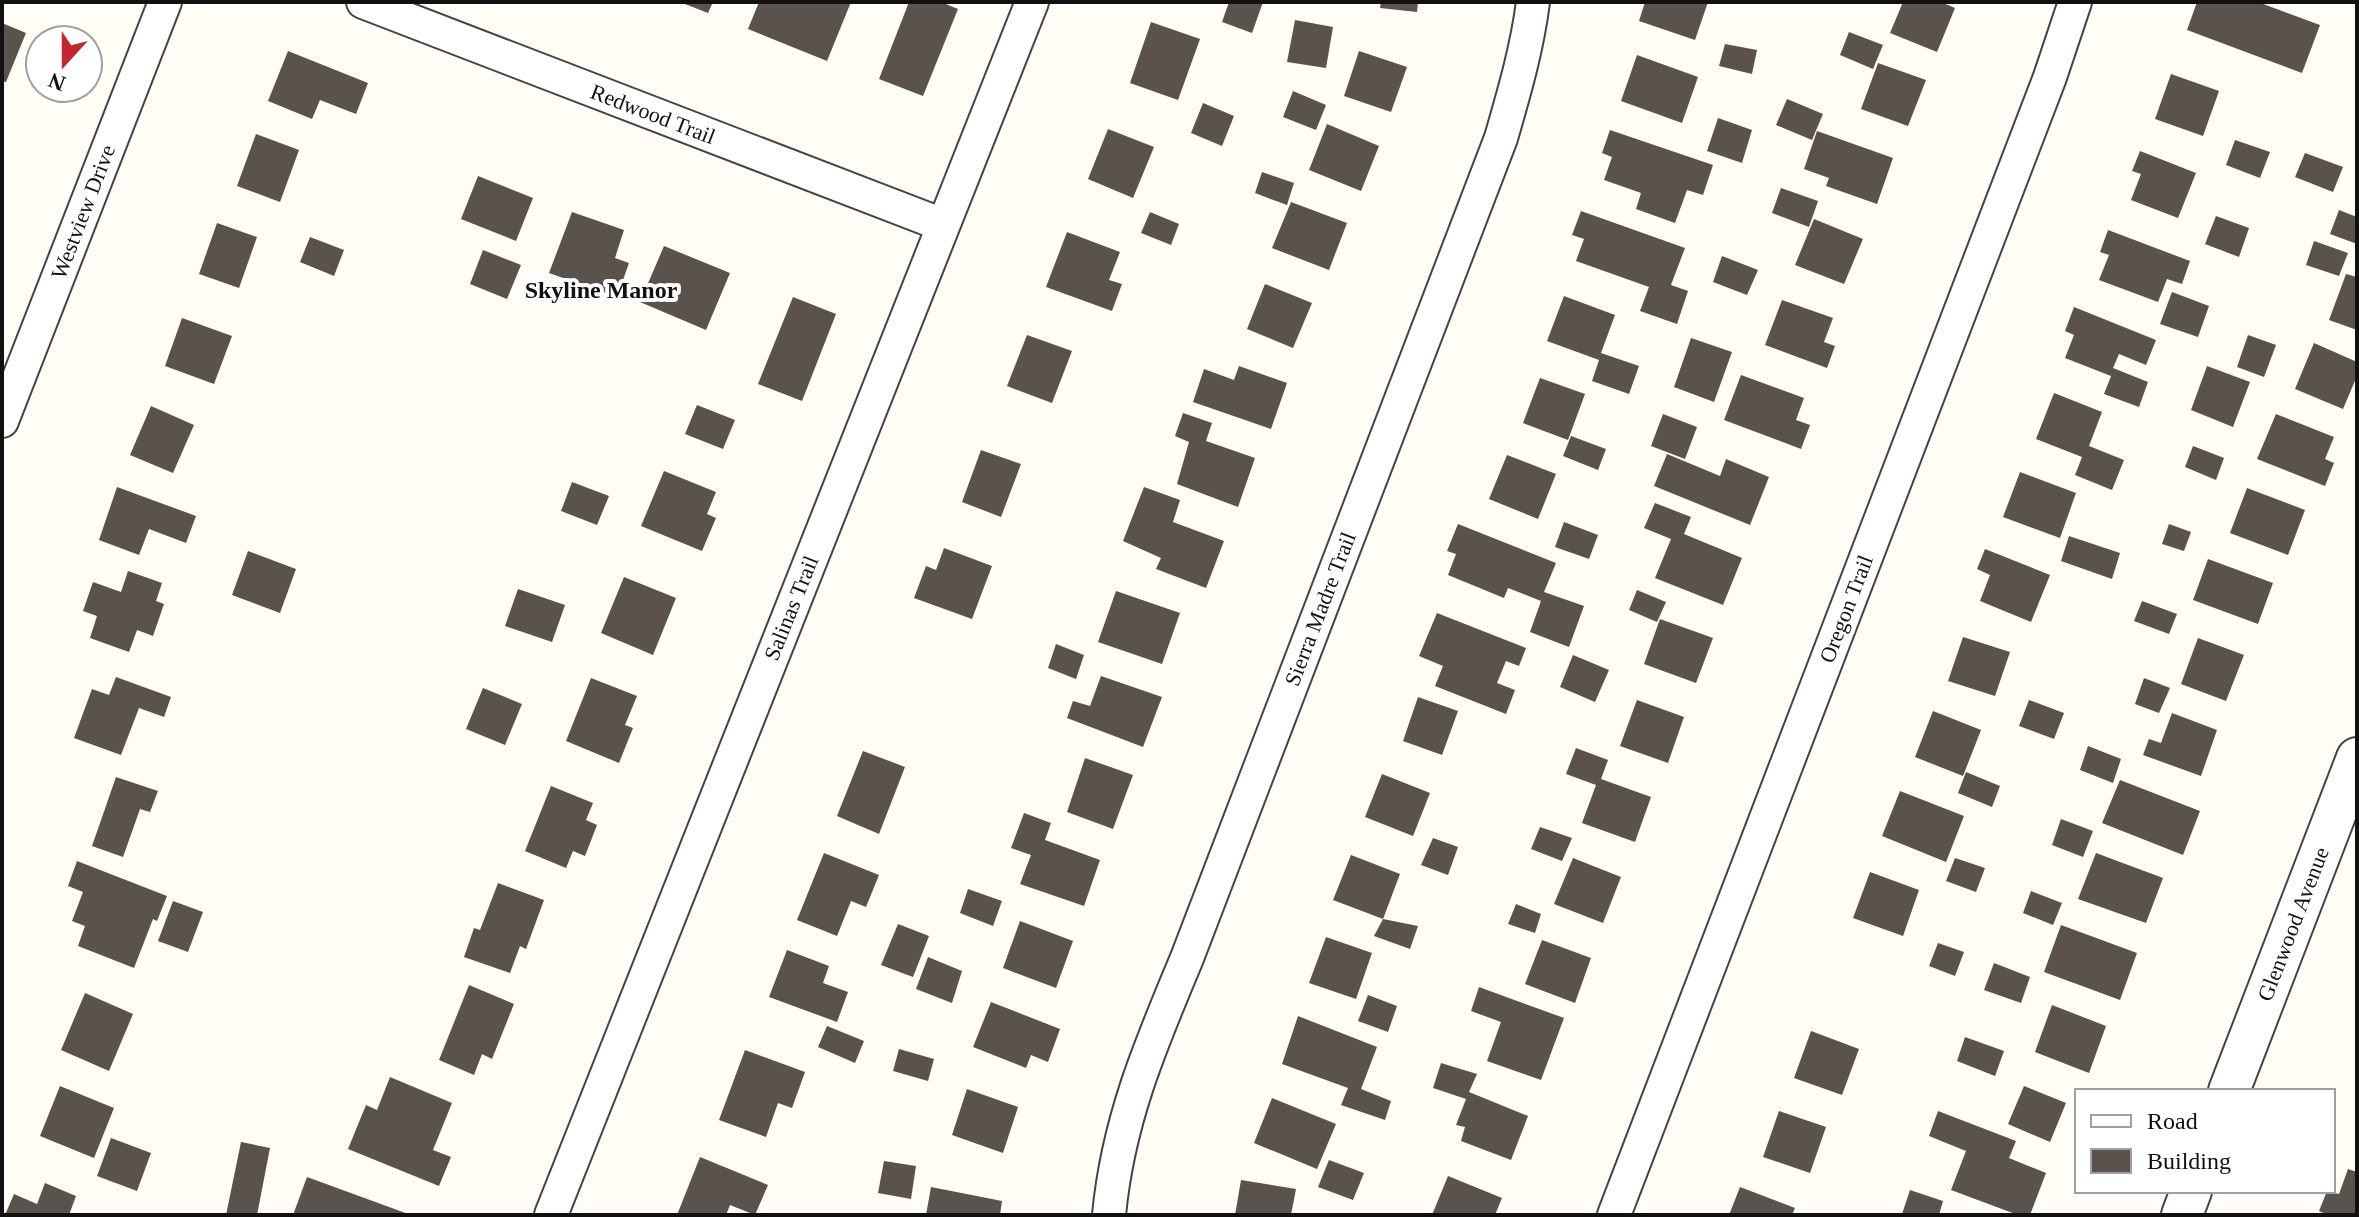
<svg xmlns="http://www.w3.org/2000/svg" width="2359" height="1217" font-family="Georgia,serif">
<rect width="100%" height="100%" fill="#fffdf5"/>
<path fill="#5a524d" d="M680,2h33l-5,11z
M759,2h92l-24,59 -79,-32z
M909,2h32l17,7 -35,87 -44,-17z
M1229,2h34l-11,31 -30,-11z
M1381,2h37l-1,10 -37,-4z
M1645,2h63l-13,38 -56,-19z
M1903,2h38l14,6 -18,44 -47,-19z
M2197,2h61l62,23 -18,48 -115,-43z
M1295,20l38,7 -7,41 -39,-6z
M1151,22l49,17 -22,61 -48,-17z
M2,23l24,10 -20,49 -4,-1z
M1849,32l34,13 -10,24 -33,-14z
M1725,44l32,6 -5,24 -33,-8z
M288,51l80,32 -12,31 -36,-14 -8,19 -44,-18z
M1359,51l48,16 -16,45 -47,-16z
M1637,55l61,22 -16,46 -61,-22z
M1878,63l48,17 -18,46 -47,-17z
M2171,74l48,17 -16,45 -48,-17z
M1293,91l33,14 -10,25 -33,-13z
M1787,99l36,15 -11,26 -36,-15z
M1203,103l31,13 -12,30 -31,-13z
M1718,118l34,12 -10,33 -35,-12z
M1327,124l52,22 -18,45 -52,-21z
M1108,129l46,18 -21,51 -45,-19z
M1610,130l103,35 -10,30 -16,-5 -12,33 -39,-14 5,-16 -37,-13 8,-23 -10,-4z
M1817,131l76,27 -16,46 -51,-18 3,-8 -25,-9z
M256,134l43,16 -19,52 -43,-16z
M2235,140l35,12 -10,26 -34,-13z
M2140,151l56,22 -18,45 -47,-18 10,-26 -9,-3z
M2305,153l38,14 -10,25 -38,-15z
M1262,172l32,11 -7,22 -32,-12z
M478,176l55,22 -17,43 -55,-22z
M1781,188l37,13 -9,26 -37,-14z
M1291,202l56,21 -18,47 -57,-22z
M2339,210l18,7v27l-27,-10z
M1581,211l104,37 -14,37 17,6 -11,33 -37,-13 9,-24 -73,-26 8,-22 -12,-4z
M572,212l52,18 -9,28 14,5 -12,34 -68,-24z
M1150,212l29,12 -8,21 -30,-12z
M2216,216l33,12 -10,29 -34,-13z
M1814,219l49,20 -19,45 -49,-19z
M217,223l40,14 -18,51 -40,-14z
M2108,230l82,31 -8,23 -15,-5 -9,23 -59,-22 10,-25 -9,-3z
M1067,232l53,20 -11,28 13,4 -10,27 -66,-24z
M310,237l34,13 -10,26 -34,-14z
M2314,241l34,12 -9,23 -33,-11z
M664,246l66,27 -24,57 -66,-28z
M483,250l38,15 -14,34 -37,-15z
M1722,256l36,14 -11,25 -34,-13z
M2346,274l11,3v53l-28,-10z
M1265,284l47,19 -19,45 -46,-19z
M2172,292l37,14 -11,31 -38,-13z
M1564,296l51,19 -14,38 38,13 -10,28 -37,-13 7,-21 -52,-19z
M793,297l43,17 -34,87 -44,-17z
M1782,300l51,18 -9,24 11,4 -8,22 -62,-23z
M2074,307l82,33 -10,25 -27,-11 -6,14 35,14 -9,25 -35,-13 7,-18 -46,-18 9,-23 -9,-4z
M182,318l50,18 -18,48 -49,-18z
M1027,335l45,16 -20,52 -45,-17z
M2248,335l28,10 -12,32 -27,-10z
M1691,338l41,14 -18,50 -40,-15z
M2314,343l43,19v14l-14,33 -48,-20z
M1239,366l48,17 -16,46 -78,-27 11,-33 30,11z
M2207,366l43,16 -17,45 -42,-17z
M1741,375l63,23 -8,22 14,5 -9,24 -77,-29z
M1540,378l45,16 -17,46 -45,-17z
M2054,393l48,19 -13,34 35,14 -12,30 -37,-15 7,-18 -46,-18z
M697,405l38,15 -12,29 -38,-15z
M151,406l43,19 -21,48 -43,-18z
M1183,413l29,10 -6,18 49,17 -17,49 -61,-23 12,-42 -14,-6z
M1663,414l34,13 -12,32 -34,-13z
M2276,414l58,23 -9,22 9,4 -9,23 -68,-27z
M1571,436l35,13 -8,21 -35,-14z
M2193,446l31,12 -8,22 -31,-13z
M981,450l40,14 -20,53 -39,-15z
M1667,454l53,22 6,-17 43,18 -19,48 -96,-39z
M1507,455l49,19 -18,45 -49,-20z
M664,471l52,21 -9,22 9,4 -14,33 -61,-25z
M2020,472l56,21 -16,45 -57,-21z
M572,482l37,14 -12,29 -36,-14z
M117,487l79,29 -10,27 -37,-14 -10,26 -40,-15z
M1144,487l36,13 -7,22 51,19 -18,47 -50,-19 5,-11 -38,-17z
M2247,488l58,22 -17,45 -58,-22z
M1655,503l36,14 -7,17 58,24 -19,47 -68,-27 16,-39 -27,-11z
M1564,522l34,13 -9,24 -34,-12z
M1458,524l98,39 -12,29 40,14 -15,41 -39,-15 11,-31 -33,-13 -4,10 -56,-23 8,-21 -9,-3z
M2169,524l22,8 -7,19 -22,-7z
M2069,536l51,17 -8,26 -51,-18z
M944,548l48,18 -20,53 -58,-21 12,-32 10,4z
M1985,549l65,26 -19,47 -51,-21 10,-26 -13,-6z
M248,551l48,18 -16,44 -48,-18z
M2208,559l65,24 -15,41 -65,-24z
M128,571l34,12 -6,18 8,3 -11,32 -16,-6 -8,22 -39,-14 7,-22 -14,-5 10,-29 28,10z
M624,577l52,21 -23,57 -52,-22z
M518,589l47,16 -13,37 -47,-16z
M1637,590l29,12 -9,20 -28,-12z
M1116,591l64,22 -18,51 -64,-22z
M2142,601l35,13 -8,20 -35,-13z
M1437,613l89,35 -7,18 -13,-5 -9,22 18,7 -9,24 -71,-28 8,-20 -24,-10z
M1660,619l53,19 -17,45 -52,-19z
M1963,637l47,15 -15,44 -47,-15z
M2198,638l46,17 -18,46 -45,-17z
M1056,644l28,11 -8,24 -28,-11z
M1573,655l36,15 -14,32 -35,-15z
M1101,676l61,21 -19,50 -76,-29 6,-17 17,5z
M116,677l55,20 -7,20 -25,-9 -18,47 -47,-17 18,-49 17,6z
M591,678l46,18 -12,29 8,3 -14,35 -53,-22z
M2144,678l26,10 -11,25 -24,-9z
M483,688l39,16 -17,41 -39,-16z
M1418,697l40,14 -16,44 -39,-14z
M1637,700l47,17 -16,46 -48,-17z
M2029,700l35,13 -10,26 -35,-13z
M1933,711l48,19 -18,46 -48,-19z
M2172,713l45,17 -16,46 -58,-21 6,-16 12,4z
M2088,746l33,13 -8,24 -33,-13z
M1576,748l32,12 -7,19 50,18 -16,45 -53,-19 14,-38 -30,-11z
M863,751l42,16 -26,67 -42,-18z
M1085,758l48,17 -20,54 -46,-17z
M1966,772l34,14 -8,21 -34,-14z
M1382,774l48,19 -17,43 -48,-19z
M116,777l42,14 -8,21 -10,-3 -17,48 -31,-11z
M2120,780l80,31 -17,44 -81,-32z
M551,786l42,17 -7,17 11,5 -12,31 -12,-5 -7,17 -41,-17z
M1900,791l64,25 -18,46 -64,-26z
M1024,813l27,10 -6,17 55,20 -16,46 -64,-22 11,-29 -20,-7z
M2061,819l32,12 -10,26 -31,-12z
M1540,827l32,11 -10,23 -31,-12z
M1433,838l25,9 -10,28 -27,-10z
M824,853l55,22 -13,32 -15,-6 -14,35 -40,-16z
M2096,853l67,25 -17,45 -68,-24z
M1351,855l49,19 -17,45 -50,-19z
M1573,858l48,19 -18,46 -49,-19z
M1955,858l30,10 -9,24 -30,-11z
M77,861l90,35 -10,25 -4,-2 -19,49 -56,-22 7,-20 -13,-5 11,-29 -15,-6z
M1870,872l49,18 -16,46 -50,-18z
M498,883l46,17 -18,49 -6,-3 -10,27 -46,-16 10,-29 6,2z
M968,889l34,12 -9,25 -33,-13z
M2031,891l31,12 -9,22 -30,-12z
M173,901l30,11 -15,40 -30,-11z
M1516,904l25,10 -6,19 -27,-9z
M1383,919l35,7 -8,23 -36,-13z
M1020,921l53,20 -17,47 -53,-20z
M898,924l31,12 -16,41 -32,-12z
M2061,925l76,28 -17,47 -76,-28z
M1326,937l46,16 -16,46 -47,-16z
M1542,940l49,18 -16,45 -50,-19z
M1938,943l26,9 -9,24 -26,-10z
M787,950l42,16 -6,17 25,9 -11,30 -68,-25z
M928,957l34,14 -10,32 -36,-14z
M1994,963l36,14 -9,26 -37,-13z
M469,985l45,19 -22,55 -10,-5 -8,21 -35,-15z
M1479,987l85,31 -23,62 -54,-19 14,-39 -30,-11z
M85,993l48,21 -24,57 -48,-21z
M1368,995l29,11 -9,26 -30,-11z
M991,1002l69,27 -12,33 -17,-7 -5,13 -53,-21z
M2052,1005l54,21 -17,47 -54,-21z
M1298,1016l79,31 -16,42 30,12 -6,19 -44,-15 7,-17 -66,-24z
M827,1026l37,15 -9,22 -37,-16z
M1811,1031l48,18 -17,46 -48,-17z
M1965,1037l39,14 -9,25 -38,-15z
M899,1049l35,10 -6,22 -35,-10z
M745,1050l60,22 -13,36 -14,-5 -12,34 -47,-17z
M1441,1063l36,11 -8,18 59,24 -17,44 -50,-19 4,-14 -9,-2 10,-26 -33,-11z
M390,1077l62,26 -19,47 18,7 -12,29 -91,-37 18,-44 11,5z
M60,1086l54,22 -20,50 -54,-22z
M2024,1086l42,17 -16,39 -42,-18z
M967,1089l51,18 -15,46 -51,-18z
M1272,1098l64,26 -19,45 -63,-26z
M1779,1111l47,16 -16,46 -47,-16z
M1938,1111l78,30 -7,17 37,15 -16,42h-12l-67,-25 15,-39 -37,-15z
M111,1138l40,15 -14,38 -40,-15z
M241,1142l29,6 -13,67h-31z
M700,1157l68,28 -13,30 -25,-10 -4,10h-49z
M1329,1160l35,13 -11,27 -35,-13z
M884,1161l32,5 -5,33 -33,-6z
M2348,1169l9,3v43h-29l-9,-4 8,-20 12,3z
M1448,1176l54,22 -7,17h-63z
M307,1177l104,38h-118z
M1241,1180l55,9 -5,26h-56z
M45,1183l31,13 -7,19h-64l9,-21 23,10z
M931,1187l71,14 -2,14h-74z
M1740,1187l55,21 -3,7h-63z
M1910,1190l33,11 -4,14 -37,-1z"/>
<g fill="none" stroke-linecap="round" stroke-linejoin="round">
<g stroke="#444" stroke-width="36">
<path id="minor" d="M363,2l580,223
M2,421l163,-419
M551,1215l481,-1213
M1109,1215c9,-95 42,-171 78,-257l314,-820c13,-45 26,-89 32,-136
M1614,1215l436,-1138 25,-75"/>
</g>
<g stroke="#444" stroke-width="44">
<path id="tertiary" d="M2229,1091l128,-333
M2182,1215l9,-24"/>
</g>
<use href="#minor" stroke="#fff" stroke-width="32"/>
<use href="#tertiary" stroke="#fff" stroke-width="40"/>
</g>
<g text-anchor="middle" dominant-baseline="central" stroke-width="8" stroke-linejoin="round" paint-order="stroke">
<g font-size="22" fill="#111" stroke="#fff">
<text transform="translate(653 114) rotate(21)">Redwood Trail</text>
<text transform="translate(83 212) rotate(-69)">Westview Drive</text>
<text transform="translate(791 608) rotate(-68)">Salinas Trail</text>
<text transform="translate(1320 609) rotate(-69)">Sierra Madre Trail</text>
<text transform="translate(1846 609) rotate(-69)">Oregon Trail</text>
<text transform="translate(2293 924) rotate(-69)">Glenwood Avenue</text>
</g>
<g font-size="24" font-weight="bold" fill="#111" stroke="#fff">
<text x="601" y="290">Skyline Manor</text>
</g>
</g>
<rect width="2359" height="1217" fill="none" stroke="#111111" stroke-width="8"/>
<rect x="2075" y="1089" width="260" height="104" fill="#ffffff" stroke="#a0a0a0" stroke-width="2"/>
<rect x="2091" y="1115" width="40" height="12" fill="#ffffff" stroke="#a0a0a0" stroke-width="2"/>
<text x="2147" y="1129" font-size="24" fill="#111111">Road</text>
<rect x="2091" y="1149" width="40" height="24" fill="#5a524d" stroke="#a0a0a0" stroke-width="2"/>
<text x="2147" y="1169" font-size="24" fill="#111111">Building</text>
<g transform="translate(64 64) rotate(201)"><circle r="38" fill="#ffffff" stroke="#a0a0a0" stroke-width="2"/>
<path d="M0-6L14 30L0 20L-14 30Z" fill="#c4262e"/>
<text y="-12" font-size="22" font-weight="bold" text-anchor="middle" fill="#111111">N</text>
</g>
</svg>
